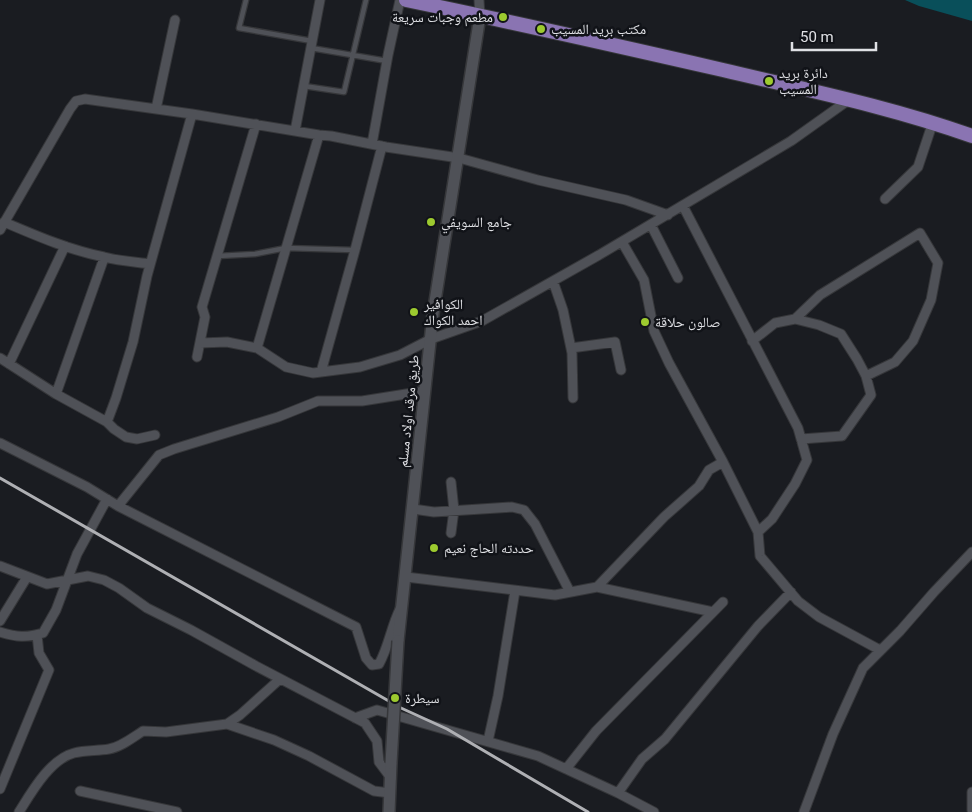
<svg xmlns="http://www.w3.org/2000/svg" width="972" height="812" font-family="Roboto,'Noto Naskh Arabic',sans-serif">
<rect width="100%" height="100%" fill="#1a1c21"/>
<path fill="#094f5a" d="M905,0h67v21l-53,-15z"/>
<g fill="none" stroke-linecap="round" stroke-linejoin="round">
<g stroke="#36373a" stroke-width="7">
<path id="service" d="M246,0l-7,28 73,13
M311,48l76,13
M304,86l40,6 22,-92
M218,256l37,-2 31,-6 68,2"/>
</g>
<g stroke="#36373a" stroke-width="11">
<path id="minor" d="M479,0l1,16
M156,109l19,-89
M295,131l25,-131
M372,144l16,-89 12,-55
M885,199l33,-32 15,-45
M683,206l115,222 9,32 -12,24 -23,35 -14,13 2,24 38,45 21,16 61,33
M4,222c33,14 65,28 100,35 15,4 31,5 46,7
M651,225l27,53
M0,230l70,-121 6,-8 9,-2 107,15 127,21 12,1 55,11 73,11 79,22 88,20 42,15
M622,242l22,38 10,51 15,32 54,99 35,70
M553,281l10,29 9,43 1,45
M795,319l25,-24 100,-62 18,30 -7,37 -18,41 -18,21 -29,14
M752,341l23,-18 20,-4 24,6 22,9 16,25 9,17 5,19 -29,41 -41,3
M200,343l27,-1 30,6 29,19 27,6 47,-6 40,-12 31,-16 51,-18 117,-66 192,-114 59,-42
M257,348l62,-213
M571,348l44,-6 6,28
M197,357l8,-40 -3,-10 54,-183
M0,358l56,36 51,28 7,7 12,8 11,2 18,-4
M9,364l56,-118
M321,372l34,-122 27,-104
M56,394l48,-136
M107,422l9,-24 17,-56 14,-66 45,-162
M0,443l87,44 31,19 238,121 10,31 6,7 7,-1c10,-18 12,-37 21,-55
M118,506l41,-51 15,-6 104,-32 40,-16h44l63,-10
M413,509l21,3 78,-5 12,3 11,14 35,68
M451,533l3,-23 -3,-28
M0,566l47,18 41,-8 16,4 15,8 28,20 44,22 65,36 109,57 12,18 2,21 12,16
M406,577l149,18 42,-8 116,25
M597,587l67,-70 35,-31 10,-16 14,-8
M0,621l27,-44
M0,632c17,5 26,6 43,1l13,-23 21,-56 30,-55
M355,718l22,-8 161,46 80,37 36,19
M227,724l47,16 35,16 65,35 16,2
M488,741l10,-45 17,-105
M566,769l30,-38 127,-129
M0,789l49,-119 -10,-17 -2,-18
M80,791l97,21
M972,792v18
M618,793l24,-34 23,-20 93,-113 33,-34
M19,812c12,-19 31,-53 55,-59 11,-3 23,-2 35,-4 12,-2 23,-11 34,-18l23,1 61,-8 13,-9 40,-36
M804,812l29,-78 30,-66 37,-37 34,-39 38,-40"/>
</g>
<g stroke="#36373a" stroke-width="14">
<path id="tertiary" d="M398,641l35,-327 47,-298
M389,812l2,-49"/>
</g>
<g stroke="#36373a" stroke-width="16">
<path id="primary" d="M406,0c106,22 212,46 317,70 84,20 168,37 249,66"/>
</g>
<use href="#service" stroke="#4f5157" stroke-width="4.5"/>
<use href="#minor" stroke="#4f5157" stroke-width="9"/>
<use href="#tertiary" stroke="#4f5157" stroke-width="11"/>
<use href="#primary" stroke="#8a74b2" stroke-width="14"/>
<path stroke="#afb0b4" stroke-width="3" d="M0,478l401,230 46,21 141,83"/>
<g stroke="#36373a" stroke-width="14" stroke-linecap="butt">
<path id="tertiary-bridge" d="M391,763l7,-122"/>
</g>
<use href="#tertiary-bridge" stroke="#4f5157" stroke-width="11"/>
</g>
<g fill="#9dca2f" stroke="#111318" stroke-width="2">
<circle cx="503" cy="17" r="5"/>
<circle cx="541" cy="29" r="5"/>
<circle cx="769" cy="81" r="5"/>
<circle cx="431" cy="222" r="5"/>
<circle cx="414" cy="312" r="5"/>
<circle cx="645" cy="322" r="5"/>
<circle cx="434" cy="548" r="5"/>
<circle cx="395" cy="698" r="5"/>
</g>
<g text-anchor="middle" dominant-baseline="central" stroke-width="5" stroke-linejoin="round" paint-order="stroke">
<g font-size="14" fill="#e0e1e5" stroke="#111318" text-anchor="start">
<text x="493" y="17" text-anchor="end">مطعم وجبات سريعة</text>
<text x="551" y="29">مكتب بريد المسيب</text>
<text x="779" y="73">دائرة بريد<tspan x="779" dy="16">المسيب</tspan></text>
<text x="441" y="222">جامع السويفي</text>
<text x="424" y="304">الكوافير<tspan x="424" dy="16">احمد الكواك</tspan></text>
<text x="655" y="322">صالون حلاقة</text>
<text x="444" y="548">حددته الحاج نعيم</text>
<text x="405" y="698">سيطرة</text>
</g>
<g font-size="14" fill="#e0e1e5" stroke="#111318">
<text transform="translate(408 411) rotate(-84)">طريق مرقد اولاد مسلم</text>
</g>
</g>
<path d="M792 42v8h84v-8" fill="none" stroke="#e0e1e5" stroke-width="2.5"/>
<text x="800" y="42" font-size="15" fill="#e0e1e5" stroke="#111318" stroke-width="4" paint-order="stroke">50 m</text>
</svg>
